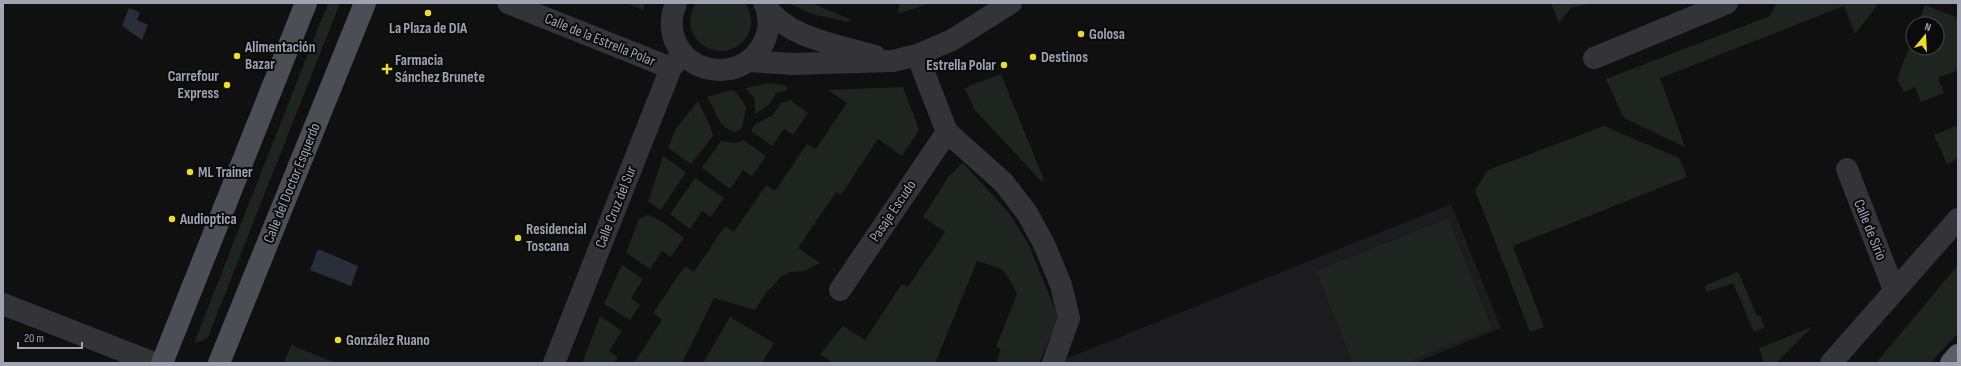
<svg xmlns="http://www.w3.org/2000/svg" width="1961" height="366" font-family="'Sofia Sans Condensed',sans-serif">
<rect width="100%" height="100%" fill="#101011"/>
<path fill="#1c1c1e" d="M1451,204l50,124 -86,35h-356l1,-2z"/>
<path fill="#1e2521" d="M328,3h12l-132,334 -7,4 -7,2z
M626,3h19l-2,7z
M696,3h49c5,7 8,18 5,27 -17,43 -79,13 -54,-27z
M788,3h24l40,17 -5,2 -35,-8z
M900,3h31l-34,11z
M1551,3h42l-22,5 -12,15z
M1776,3h103l-24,31 -11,-28 -184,72 25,69 -61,-29 -18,-39 164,-63z
M1925,5l33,13v52l-20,8 6,15 -23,9 -6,-15 -11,5 -7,-13 16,-42v11h24v-24h-19z
M1001,74l43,106 -3,1 -66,-71 -10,-21 4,-3z
M770,83l17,3v4l-11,3 -6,11 -15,10v-15l-9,-11z
M903,87l16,43 -17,26 -24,-17 -37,56 -5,-3 -38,56 22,15 -15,8 -15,1 -9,5 -15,16 -11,17 -41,-12 -32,65h-48l28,-43 -9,-7 32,-47 9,6 31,-46 9,6 32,-47 9,6 32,-47 9,5 31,-46 -19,-13z
M731,90l5,2 10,15 -4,21 -7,4c-18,-5 -18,-21 -28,-35z
M790,100l18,13 -15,22 -9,-6 -12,17 -21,-15 3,-6 19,-10 8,-12z
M698,101l12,25 3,10 -22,28 -23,-16 7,-18z
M1604,126l75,32 8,19 -174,69 31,81 -14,5 -55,-142 13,-20z
M1956,126l2,4v28l-11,6 -13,-29z
M743,140l23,16 -14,20 -9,-6 -13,19 -28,-21 19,-27c7,1 16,4 22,-1z
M663,156l23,16 -25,38 -13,-8z
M963,163l46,50 19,30 29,71v7l-18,42h-43l5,-14 -5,-2 21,-53c-13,-26 -12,-25 -40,-33l-42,102h-102l-13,-9 23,-28 22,14 37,-56 6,3 37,-55 -22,-15 26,-41z
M695,178l29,20 -13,19 -9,-6 -12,18 -20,-15z
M648,215l15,7 21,16 -13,19 -9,-6 -12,18 -24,-16 13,-34z
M1448,218l44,110 -87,35h-52l-37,-92z
M622,265l21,14 -12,19 9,7 -10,15 -26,-16z
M1958,265v68l-28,30h-54z
M1738,272l19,44 3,-1 5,12 -11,5 -21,-49 -26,9 -3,-6z
M600,316l22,15 -13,20 9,6 -4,6h-29l-2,-2z
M730,317l44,26 -12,20h-59z
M1812,327l-36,36h-12l-5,-15z
M291,345l45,18h-52z"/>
<path fill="#292f39" d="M129,8l11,4 -3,8 11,5 -6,15 -20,-14z
M318,249l40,17 -7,20 -41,-16z"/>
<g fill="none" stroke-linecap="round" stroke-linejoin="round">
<path stroke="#333338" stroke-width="22" d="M508,3l163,65
M676,3c-1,5 -4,10 -4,15 -5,60 82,73 96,12 2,-7 -1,-15 -1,-22
M764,3c20,35 75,42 111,53
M917,55l30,77 56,50 24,31 17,31 17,41 8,33 -16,45
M1594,58l133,-55
M749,61l43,3 101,-3 24,-6 35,-15 59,-37
M1847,169l47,121
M840,290l107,-158
M3,304l151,59
M554,363l117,-295 12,-14
M1831,363l127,-144"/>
<path stroke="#4d4d55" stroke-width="22" d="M162,363l144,-360
M219,363l146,-360"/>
<path stroke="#5d5d67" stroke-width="22" d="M1951,363l7,-8"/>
</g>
<g fill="#eedc2a" stroke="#0b0b0c" stroke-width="1.5">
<circle cx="428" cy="13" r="4"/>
<circle cx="1081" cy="34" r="4"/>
<circle cx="237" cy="56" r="4"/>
<circle cx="1033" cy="57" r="4"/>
<circle cx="1004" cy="65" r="4"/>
<path d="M385 63h4v4h4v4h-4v4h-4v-4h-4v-4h4z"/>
<circle cx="227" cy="85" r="4"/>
<circle cx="190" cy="172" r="4"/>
<circle cx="172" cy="219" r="4"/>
<circle cx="518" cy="238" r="4"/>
<circle cx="338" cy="340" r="4"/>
</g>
<g text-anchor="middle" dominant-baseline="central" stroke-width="4" stroke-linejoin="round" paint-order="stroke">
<g font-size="15" font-weight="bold" fill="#a1a2b2" stroke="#0b0b0c" text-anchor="start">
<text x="428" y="28" text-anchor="middle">La Plaza de DIA</text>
<text x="1089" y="34">Golosa</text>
<text x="245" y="47">Alimentación<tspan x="245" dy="17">Bazar</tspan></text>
<text x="1041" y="57">Destinos</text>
<text x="395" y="60">Farmacia<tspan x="395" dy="17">Sánchez Brunete</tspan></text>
<text x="996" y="65" text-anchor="end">Estrella Polar</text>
<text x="219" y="76" text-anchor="end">Carrefour<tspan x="219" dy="17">Express</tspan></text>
<text x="198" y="172">ML Trainer</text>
<text x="180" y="219">Audioptica</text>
<text x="526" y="229">Residencial<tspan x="526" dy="17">Toscana</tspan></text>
<text x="346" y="340">González Ruano</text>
</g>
<g font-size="15" fill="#a1a2b2" stroke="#0b0b0c">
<text transform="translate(600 40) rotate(22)">Calle de la Estrella Polar</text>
<text transform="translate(292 183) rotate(-68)">Calle del Doctor Esquerdo</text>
<text transform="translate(616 207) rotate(-68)">Calle Cruz del Sur</text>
<text transform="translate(893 211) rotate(-56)">Pasaje Escudo</text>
<text transform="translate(1870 230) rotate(68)">Calle de Sirio</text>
</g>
</g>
<rect width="1961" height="366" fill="none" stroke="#a1a2b2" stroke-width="8"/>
<g transform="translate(1925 36) rotate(18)"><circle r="19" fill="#0b0b0c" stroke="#47474e"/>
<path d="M0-3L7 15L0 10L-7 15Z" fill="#eedc2a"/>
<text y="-6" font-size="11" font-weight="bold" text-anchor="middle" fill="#a1a2b2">N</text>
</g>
<path d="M18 342v6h64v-6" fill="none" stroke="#a1a2b2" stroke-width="2"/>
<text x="24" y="342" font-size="12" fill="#a1a2b2" stroke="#0b0b0c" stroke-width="3" paint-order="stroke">20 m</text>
</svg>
